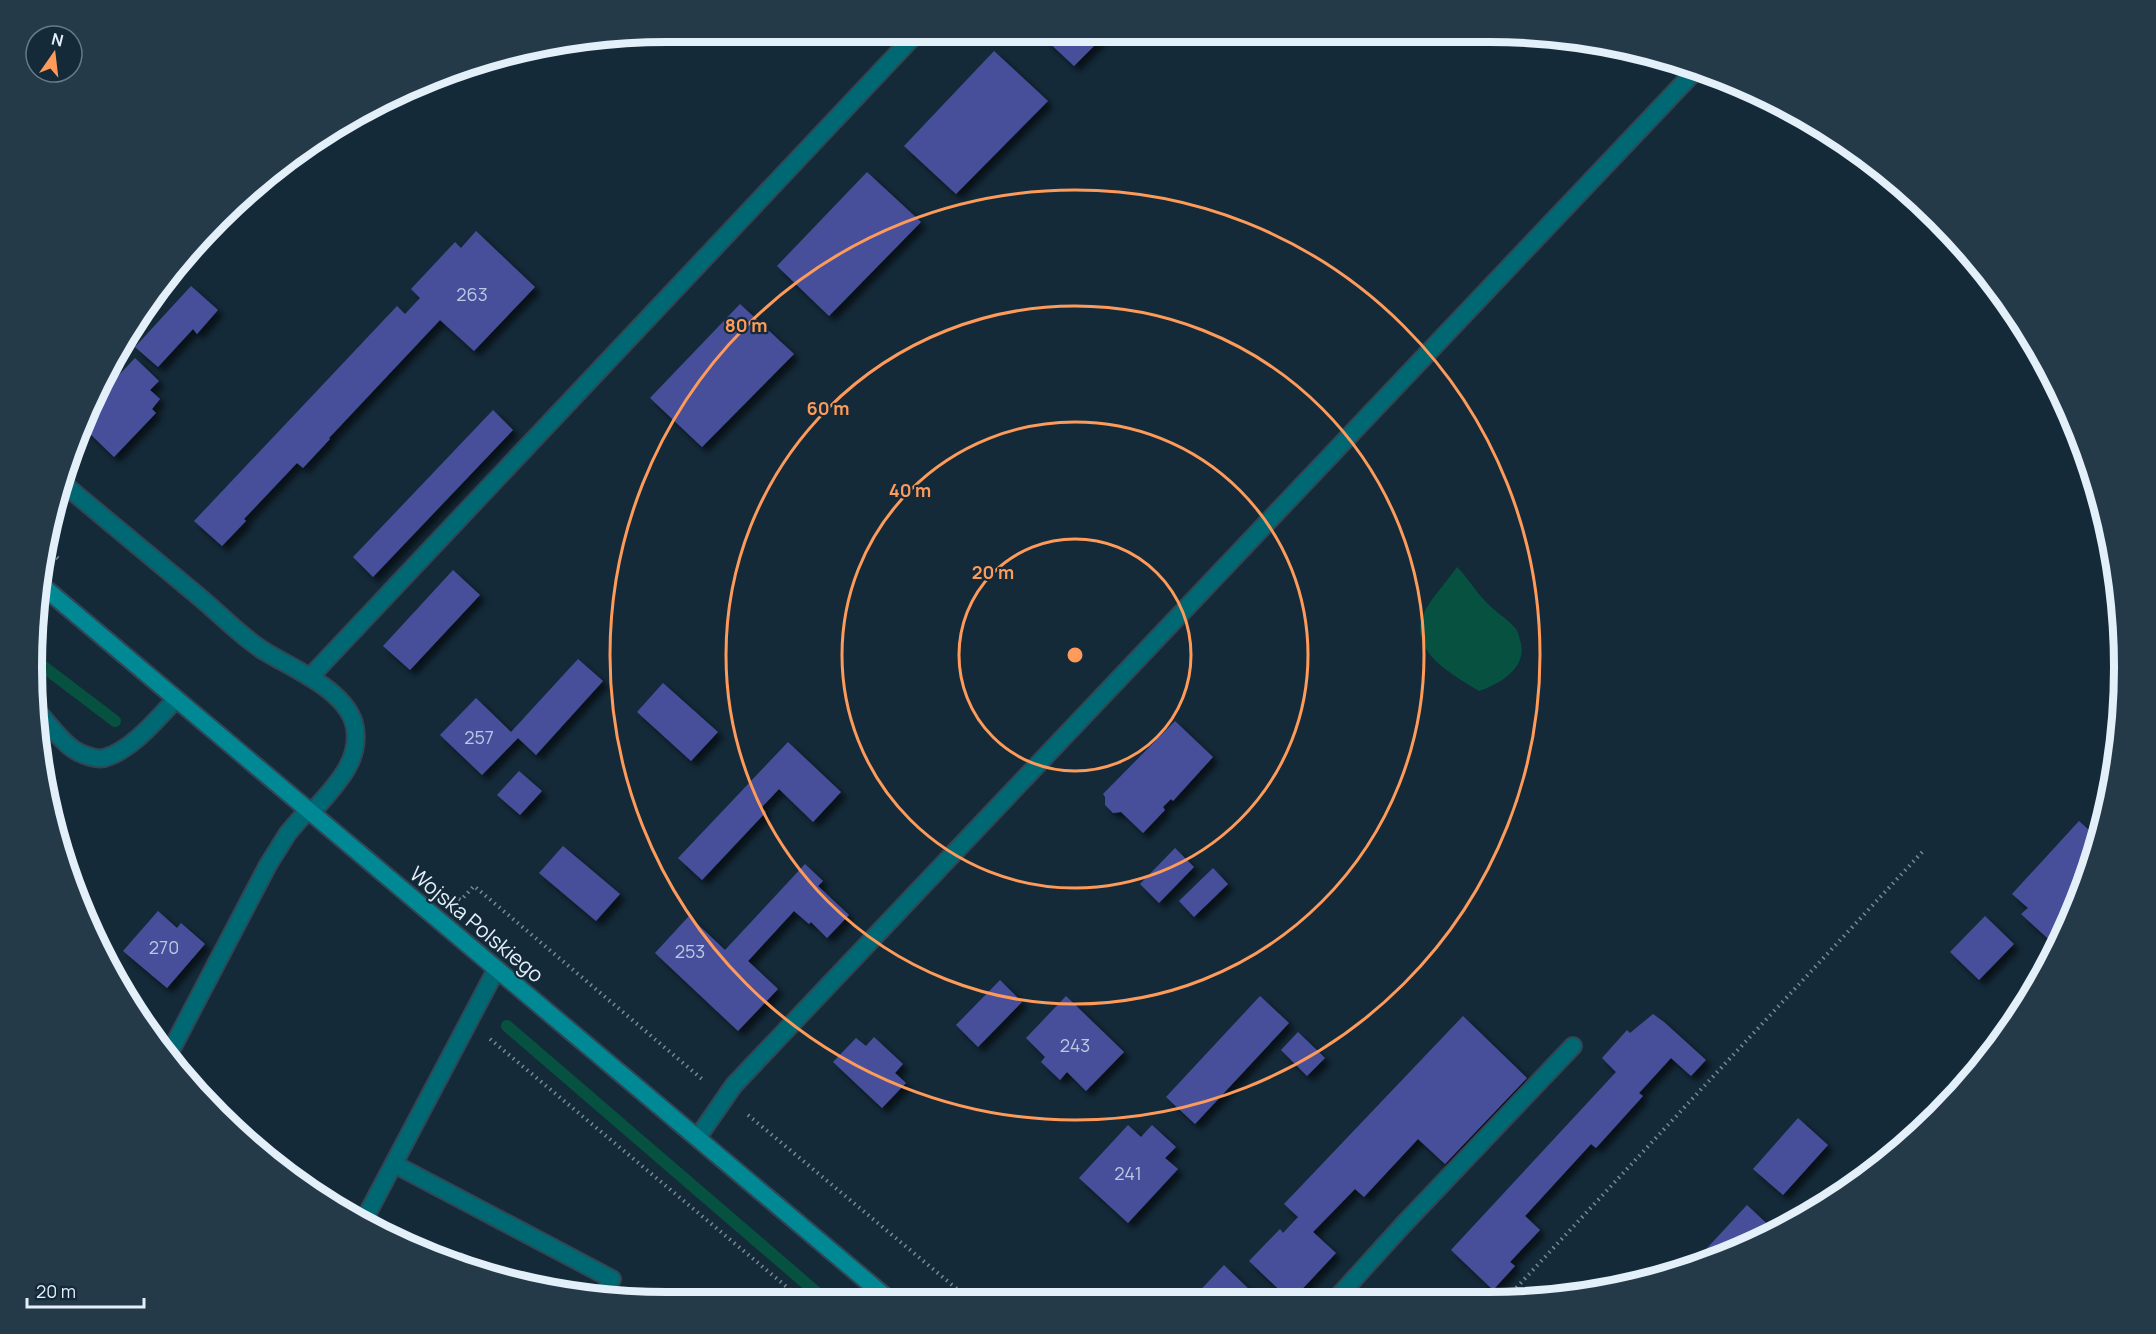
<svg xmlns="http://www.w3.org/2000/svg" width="2156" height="1334" font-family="Manrope,sans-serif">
<defs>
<filter id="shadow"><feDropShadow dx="5.5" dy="5.5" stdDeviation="3" flood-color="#0009"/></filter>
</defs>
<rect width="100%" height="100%" fill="#142a39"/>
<path fill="#075140" d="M1457,567c12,12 19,25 30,36 8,9 20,15 28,25 3,3 4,8 5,12 9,27 -20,44 -41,51 -31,-19 -79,-44 -50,-87 8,-12 19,-24 28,-37z"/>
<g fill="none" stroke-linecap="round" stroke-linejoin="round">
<path stroke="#075140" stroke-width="12" d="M32,658l83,63
M507,1026l316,272"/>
</g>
<path fill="#46509b" filter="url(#shadow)" d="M1043,37h60l-29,29z
M994,51l54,50 -92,93 -52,-48z
M867,172l54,50 -92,94 -52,-50z
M476,231l59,56 -61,64 -34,-31 -111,118 1,1 -27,29 -6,-5 -53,56 2,2 -24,25 -28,-25 203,-215 8,8 15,-16 -9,-9 44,-47 6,6z
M191,286l27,24 -21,24 -4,-5 -35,38 -23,-20z
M740,304l54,50 -92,93 -52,-49z
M135,358l24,23 -9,9 10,9 -8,10 4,4 -42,44 -32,-31 23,-51 6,-6 7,7z
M493,410l20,20 -140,147 -20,-20z
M453,570l27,25 -70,75 -27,-24z
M578,659l25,22 -67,74 -18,-17 -36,37 -42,-40 36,-37 35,34z
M663,683l55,49 -27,29 -54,-49z
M1175,721l38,36 -40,44 -2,-2 -8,8 2,3 -22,23 -22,-21 -8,1 -8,-8v-8l-2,-3z
M788,742l53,50 -28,30 -34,-33 -18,19 5,4 -64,68 -24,-22z
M519,771l23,20 -22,24 -23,-20z
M2079,821l21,19 -38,99 -6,7 -35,-32 7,-6 -16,-14z
M563,846l57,48 -24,27 -57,-48z
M1175,848l19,19 -35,36 -19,-19z
M805,864l18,17 -5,5 31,29 -22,23 -16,-16 -2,2 -15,-13 -46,50 30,28 -40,42 -83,-78 34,-37 36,34z
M1213,868l15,16 -34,33 -15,-16z
M158,911l19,17 4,-5 24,21 -38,44 -44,-37z
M1985,916l29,28 -35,36 -29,-28z
M1000,980l22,22 -44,45 -22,-22z
M1066,996l58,56 -38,39 -19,-19 -7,8 -19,-18 4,-5 -19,-19z
M1260,996l29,27 -94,101 -29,-27z
M1653,1014l11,8 42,38 -15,16 -20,-18 -32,35 4,3 -47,52 -5,-4 -66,72 15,14 -30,32 5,4 -22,24 -42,-40 165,-178 -14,-14 25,-28 3,3z
M1463,1016l64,62 -82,86 -27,-25 -54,58 -9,-8 -42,43 23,21 -44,47h-2l-41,-39 31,-32 3,4 15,-16 -14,-13z
M1298,1032l27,26 -18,18 -26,-26z
M874,1037l29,27 -8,9 11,10 -24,25 -49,-46 23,-24 10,8z
M1798,1118l30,27 -45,50 -30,-26z
M1128,1125l13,12 11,-12 24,22 -11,11 13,11 -50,54 -49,-45z
M1747,1205l30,28 -77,30 -4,-3z
M392,1233l46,24 -1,1 -13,-4 -33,-19z
M461,1252l34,18 -2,3 -37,-10z
M1224,1265l36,35h-69z
M1413,1288l14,13h-26z"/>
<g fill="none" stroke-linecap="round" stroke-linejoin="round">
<g stroke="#314654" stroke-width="20">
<path id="service" d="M168,1056l100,-191 20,-32 19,-22
M698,1137l36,-52 962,-1015
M394,1164l218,115 -10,18
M364,1220l132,-250
M1335,1300l68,-75 170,-179"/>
</g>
<g stroke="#314654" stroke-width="20">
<path id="minor" d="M60,481c46,38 91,76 137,114 22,18 43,41 67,56 29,18 85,40 91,77 6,36 -24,61 -44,86
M310,677l603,-640
M38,712c11,12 22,28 35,37 7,5 23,11 31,9 27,-7 54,-40 72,-59"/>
</g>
<g stroke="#314654" stroke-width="20">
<path id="secondary" d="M40,584l847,714"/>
</g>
<path stroke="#798a97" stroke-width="4" stroke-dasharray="1.5 4.5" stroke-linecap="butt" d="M43,546l17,14
M459,899l2,1 13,-14 228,193
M490,1039l310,259
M748,1115l221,184
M1504,1301l421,-452"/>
<use href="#service" stroke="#006872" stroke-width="16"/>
<use href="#minor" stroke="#006872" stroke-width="16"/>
<use href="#secondary" stroke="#008895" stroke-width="16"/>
</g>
<g fill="none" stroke="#ff9b5a" stroke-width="3">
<circle cx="1075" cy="655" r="116"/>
<circle cx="1075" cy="655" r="233"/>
<circle cx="1075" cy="655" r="349"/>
<circle cx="1075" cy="655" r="465"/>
</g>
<g text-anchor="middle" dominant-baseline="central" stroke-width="4.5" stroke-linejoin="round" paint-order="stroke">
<g font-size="18" fill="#bcc8e2">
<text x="472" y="294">263</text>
<text x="479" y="737">257</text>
<text x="164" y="947">270</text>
<text x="690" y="951">253</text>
<text x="1075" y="1045">243</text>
<text x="1128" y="1173">241</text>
</g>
<g font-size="21" fill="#e3f0fa" stroke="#142a39">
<text transform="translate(477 924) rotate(40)">Wojska Polskiego</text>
</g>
</g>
<path d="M0 0H2156V1334H0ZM667 42H1489A625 625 0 0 1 2114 667V667A625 625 0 0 1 1489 1292H667A625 625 0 0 1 42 667V667A625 625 0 0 1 667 42Z" fill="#253a48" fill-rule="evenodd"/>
<path fill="none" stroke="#e3f0fa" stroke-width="8" d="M667 42H1489A625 625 0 0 1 2114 667V667A625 625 0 0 1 1489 1292H667A625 625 0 0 1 42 667V667A625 625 0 0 1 667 42Z"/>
<circle cx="1075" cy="655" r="9" fill="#ff9b5a" stroke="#142a39" stroke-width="3"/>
<g font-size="18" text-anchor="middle" font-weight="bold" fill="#ff9b5a" stroke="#142a39" stroke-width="4.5" stroke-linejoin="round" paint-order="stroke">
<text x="746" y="332">80 m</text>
<text x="828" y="415">60 m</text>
<text x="910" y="497">40 m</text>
<text x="993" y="579">20 m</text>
</g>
<g transform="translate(54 54) rotate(14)"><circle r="28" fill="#142a39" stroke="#677986" stroke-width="1.5"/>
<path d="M0-4.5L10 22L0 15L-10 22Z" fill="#ff9b5a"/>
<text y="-9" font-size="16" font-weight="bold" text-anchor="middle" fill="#e3f0fa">N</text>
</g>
<path d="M27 1298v9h117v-9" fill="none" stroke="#e3f0fa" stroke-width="3"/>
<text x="36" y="1298" font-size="18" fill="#e3f0fa" stroke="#142a39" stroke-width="4.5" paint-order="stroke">20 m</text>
</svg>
